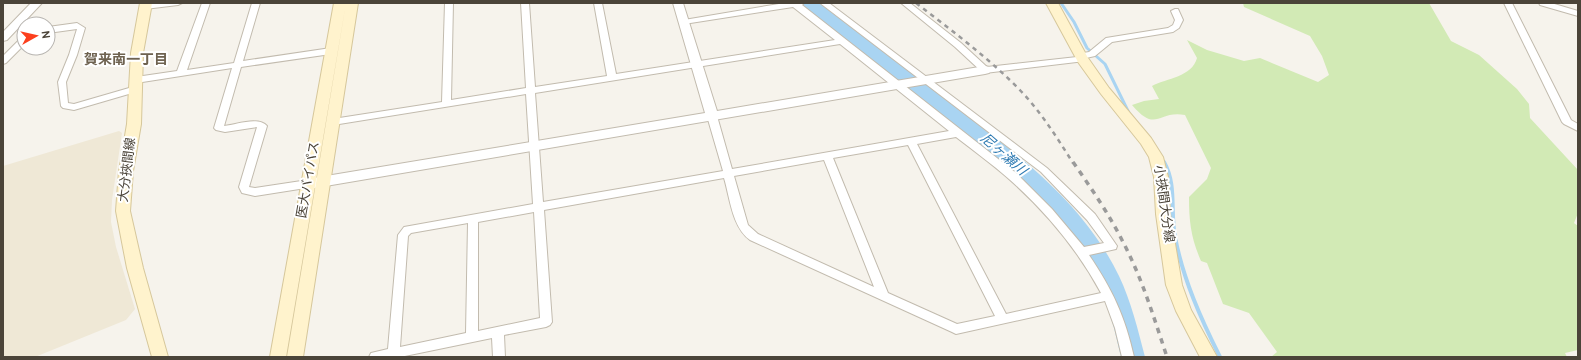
<svg xmlns="http://www.w3.org/2000/svg" width="1581" height="360" font-family="Overpass,'Noto Sans JP',sans-serif">
<rect width="100%" height="100%" fill="#f6f3ec"/>
<path fill="#efe8d6" d="M119,131l3,2 -10,67 -1,22 5,25 19,62 -9,11 -91,37h-32v-191z"/>
<path fill="#d2eab5" d="M1243,3h186l22,38 28,14 38,34 12,15 1,14 48,52v43l-4,10 4,3v124l-13,3 2,4h-296l6,-5 -28,-39 -26,-9 -16,-41 -6,-2c-10,-23 -12,-39 -12,-64l18,-18 4,-11 -26,-53c-28,-5 -28,19 -53,-10l12,-4 15,-2 -7,-13c15,-8 40,-9 45,-28l-10,-18 20,10 37,11 16,-3 58,24 11,-7 -7,-19 -12,-20 -66,-29z"/>
<g fill="none" stroke-linecap="round" stroke-linejoin="round">
<path stroke="#a9d4f2" stroke-width="3" d="M1061,3l13,19 13,26 18,16 24,49
M1162,159l2,4"/>
<path stroke="#a9d4f2" stroke-width="4" d="M1164,162c13,23 6,49 11,75 8,42 26,82 45,120"/>
<path fill="#a9d4f2" fill-rule="evenodd" d="M801,3h18c44,33 87,66 130,99 66,50 133,98 170,174 12,25 19,54 26,81h-24l-7,-29 -15,-48 -24,-40 -20,-27 -24,-25 -44,-37 -184,-145z"/>
<g stroke="#c2bbae" stroke-width="2">
<path id="minor" d="M158,3h24l-4,2 -33,4 -4,-2 4,-2z
M202,3h8l-23,67 47,-7 18,-60h8l-17,58 88,-13 4,3 -4,3 -90,13 -17,59c12,-1 34,-10 43,0l-18,61 6,1 53,-8 4,1 1,3 -1,3 -57,9 -13,-3 -3,-6 18,-60 -32,5 -9,-2 -2,-2 18,-60 -96,15 -4,-3 4,-3 41,-6z
M445,3h8l-2,97 75,-12 -5,-85h8l6,84 72,-11 -13,-73h8l14,71 219,-34 -42,-33 -109,17 -4,-2 4,-2 101,-17h19l-2,2 214,168 36,36 32,38 20,-4 -17,-23 -46,-48 -221,-169h9l218,165 48,46 22,32 -1,3 -27,6c23,34 36,61 45,102h-12l-7,-29 -10,-27 -149,33 -4,-2 -202,-92c-18,-13 -20,-42 -26,-62l-180,32 8,112 -2,3 -4,2 -42,8 1,22h-12l-1,-19 -92,19h-31l2,-4 17,-4 10,-114 6,-8 129,-23 -7,-110 -193,31 -5,-3 5,-3 109,-17zM840,44l109,87 -217,38 -15,-53 -5,-3 -5,3 16,55 -180,31 -8,-109zM956,137c18,14 36,27 53,42 36,32 69,71 92,114l-95,21 -89,-170zM908,145l87,171 -38,8 -69,-31 -55,-135zM824,160l50,127 -116,-53 -10,-9 -14,-49zM534,212l6,106 -62,13v-109zM468,223l-2,110 -66,14 8,-111 3,-3z
M901,3h9l51,40 26,24 90,-10 1,-3 11,-2 17,-14 62,-10 5,-3 2,-5 -4,-9 4,-2h3l5,11 -4,8 -6,4 -61,10 -17,14 -9,2 -1,3 -100,12 -3,-1 -27,-25z
M1504,3h8l59,117 7,4v7l-14,-7 -2,-2z
M1539,3h12l27,8v5l-38,-11z
M77,23l8,5 -8,27 -11,27 2,21 6,1 62,-18 3,1 2,2 -2,2 -65,19 -11,-2 -2,-2 -3,-24 11,-27 8,-26 -29,4v-6z
M24,37v8l-18,18 -3,1v-8l18,-18z"/>
</g>
<g stroke="#c2bbae" stroke-width="2">
<path id="tertiary" d="M31,3h11l-35,37 -4,1v-9z
M673,3h10l34,108 268,-45 4,1 2,3 -2,3 -4,1 -677,115 -5,-2 -2,-3 2,-3 5,-2 397,-66z"/>
</g>
<g stroke="#d6c79b" stroke-width="2">
<path id="secondary" d="M140,3h12l-9,50 -2,71 -8,47 -3,40 13,57 25,89h-16l-25,-89 -11,-57 3,-40 8,-47 4,-71z
M334,3h12l-60,354h-16z
M346,3h12l-55,354h-16z
M1046,3h12l30,55 21,30 42,50 12,19 5,20 2,37 12,71 9,25 26,47h-17l-24,-46 -10,-26 -10,-71 -2,-37 -5,-20 -8,-13 -40,-50 -23,-32z"/>
</g>
<use href="#minor" fill="#fff" fill-rule="evenodd"/>
<use href="#tertiary" fill="#fff" fill-rule="evenodd"/>
<use href="#secondary" fill="#fff3cd" fill-rule="evenodd"/>
<path stroke="#9a9a9a" stroke-width="2.5" stroke-dasharray="4.5 4.5" stroke-linecap="butt" d="M916,3c35,27 70,53 101,84 22,22 39,49 56,76"/>
<path stroke="#9a9a9a" stroke-width="3.5" stroke-dasharray="5.5 5.5" stroke-linecap="butt" d="M1073,162c18,26 36,52 50,80 19,36 31,76 44,115"/>
</g>
<g text-anchor="middle" dominant-baseline="central" stroke-width="4" stroke-linejoin="round" paint-order="stroke">
<g font-size="13" fill="#4b4439" stroke="#fff">
<text transform="translate(128 170) rotate(-83)">大分挾間線</text>
<text transform="translate(309 180) rotate(-80)">医大バイパス</text>
<text transform="translate(1163 204) rotate(82)">小挾間大分線</text>
</g>
<g font-size="14" font-weight="bold" fill="#6e6250" stroke="#fff">
<text x="126" y="60">賀来南一丁目</text>
</g>
<g font-size="14" font-style="italic" fill="#2e7ab2" stroke="#fff">
<text transform="translate(1003 155) rotate(41)">尼ヶ瀬川</text>
</g>
</g>
<rect width="1581" height="360" fill="none" stroke="#4b4439" stroke-width="8"/>
<g transform="translate(36 36) rotate(82)"><circle r="19" fill="#ffffff" stroke="#b7b4b0"/>
<path d="M0-3L7 15L0 10L-7 15Z" fill="#fc3f1d"/>
<text y="-6" font-size="11" font-weight="bold" text-anchor="middle" fill="#4b4439">N</text>
</g>
</svg>
